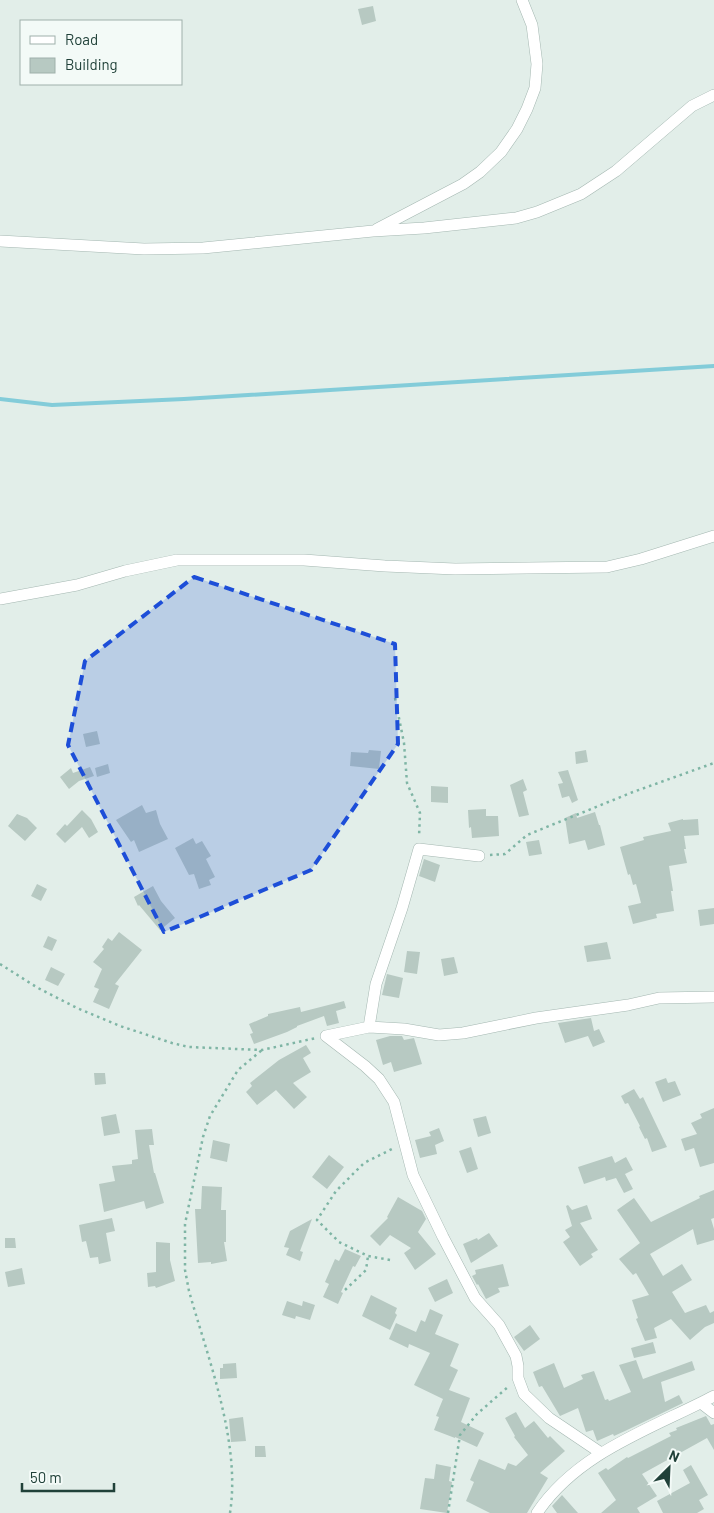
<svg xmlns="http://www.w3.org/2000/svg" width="714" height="1513" font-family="Barlow,sans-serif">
<rect width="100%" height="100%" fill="#e2eee9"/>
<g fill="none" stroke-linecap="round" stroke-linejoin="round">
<path stroke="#83ccd9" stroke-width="4" d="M0,399l52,6 132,-6 530,-33"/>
</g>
<path fill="#b7c9c2" d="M373,6l3,15 -14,4 -4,-16z
M97,731l3,13 -14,3 -3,-13z
M369,750l12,1 -2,18 -29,-3 1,-14 17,1z
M586,750l2,12 -12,2 -1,-12z
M108,764l2,9 -13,4 -2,-9z
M90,767l4,9 -15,5 -10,8 -9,-12 11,-9 2,5z
M568,770l10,30 -6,3 -3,-7 -7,2 -4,-14 5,-1 -5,-11z
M523,779l4,11 -4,2 6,23 -10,2 -9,-32z
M431,786l17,1v16l-17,-1z
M142,805l4,8 10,-3 4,14 8,15 -29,13 -5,-12 -3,2 -15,-22z
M486,809v7h12l1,20 -27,2 -1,-11 -2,1 -1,-18z
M82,810l9,9 7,13 -9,6 -7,-11 -17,16 -9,-9 9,-10 2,2z
M595,812l4,13h1l5,20 -17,5 -3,-10 -16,4 -4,-26 11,-5 1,5z
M17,814l10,4 10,10 -12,13 -17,-15z
M683,819v1l15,-1 1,16 -15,1 2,13h-2l3,14 -18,3 4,25h-2l3,20 -18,3 1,4 -24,6 -5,-18 13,-3 -5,-19 -3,1 -3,-11 -2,1 -8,-28 24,-7 -1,-3 28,-6 -3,-8z
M193,838l3,6 6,-3 9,15 -5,3 9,18 -6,3 2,5 -12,4 -5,-15 -5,1 -14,-27z
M539,840l3,14 -13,2 -3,-14z
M424,859l16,6 -5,17 -16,-6z
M37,884l10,5 -6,12 -10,-5z
M153,886l8,15 14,17 -15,12 -21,-25 -1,1 -4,-9z
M714,908v16l-14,2 -2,-16z
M119,932l23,18 -27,34 4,2 -10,23 -16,-7 6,-13 -5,-2 8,-18 -9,-7 11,-13 -2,-2 6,-9 4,3z
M48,936l9,4 -5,11 -9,-4z
M607,942l4,17 -24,3 -3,-16z
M407,951l13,1 -3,22 -13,-2z
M454,957l4,16 -14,3 -3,-17z
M51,967l14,7 -7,12 -13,-6z
M387,974l16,4 -4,20 -17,-3z
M344,1001l2,7 -10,3 3,12 -12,3 -3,-10 -27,10v1l-10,5 -33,12 -4,-10 3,-1 -4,-9 19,-8v-2l32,-7 1,5z
M591,1018l3,13 5,-2 6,13 -12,5 -5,-11 -23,7 -7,-20z
M390,1036h12l2,4 10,-2 8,26 -28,8 -3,-10 -8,3 -7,-25z
M306,1045l5,8 -8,5 8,14 -18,11 14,14 -13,12 -18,-19 -19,15 -11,-13 6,-6 -2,-3 29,-23z
M94,1073h11l1,11 -11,1z
M666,1078l2,5 7,-2 6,14 -18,7 -8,-20z
M634,1089l6,10 3,-2 24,50 -15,5 -5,-14 -2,1 -6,-12 1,-1 -12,-23 -3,1 -4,-8z
M714,1108v55l-14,4 -6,-19 -9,3 -4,-12 16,-5 -6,-11 11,-5 -2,-4z
M116,1114l4,19 -16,3 -3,-19z
M486,1116l5,17 -13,4 -5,-18z
M439,1128l5,13 -9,4 2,9 -17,4 -5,-18 16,-4 -2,-4z
M152,1129l2,16h-5l5,28h1l9,30 -18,6 -2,-8 -40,11 -5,-28 16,-3 -3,-15 20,-2v-4l6,-1 -3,-29z
M213,1140l17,4 -3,18 -17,-4z
M471,1147l7,22 -11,4 -8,-22z
M329,1155l15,12 -17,22 -15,-12z
M612,1156l3,7 11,-6 7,13 -8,4 8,15 -9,4 -8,-15 -10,3 -1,-4 -21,7 -6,-17z
M202,1186l20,1 -1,23h5v32h-2l3,19 -16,3v-2l-13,1 -3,-54h6z
M714,1190v28l-3,1 3,10v11l-17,5 -4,-16 -43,25 13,22 19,-12 10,16 -20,12 13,21 21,-8 4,8 4,-2v12l-9,4 -15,13 -19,-21 -17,9 3,10 -12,3 -9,-22 2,-1 -6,-18 17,-5 -13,-22 -3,2 -14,-16 21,-16 -23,-33 17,-12 17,24 49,-24 -1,-2z
M398,1197l24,14 4,8 -8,13 18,22 -21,16 -11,-17 7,-5 -21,-13 -10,11 -10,-10 18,-18 -1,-1z
M568,1205l4,5 15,-5 5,14 -12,4 18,27 -7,4 2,3 -13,9 -17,-24 7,-5 -5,-7 7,-4 -6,-20z
M112,1218l3,13 -9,2 5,28 -12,3 -1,-7 -8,1 -4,-17 -4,1 -3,-17z
M312,1219l-12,32 3,1 -3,9 -14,-6 3,-7 -5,-1 6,-16z
M489,1233l9,13 -27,17 -8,-19 14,-6 1,2z
M5,1238h10l1,10h-11z
M156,1242l14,1v17l5,21 -19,7 -1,-2 -7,1 -1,-14 9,-1z
M345,1249l16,7 -6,11 -2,-1 -12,26 2,1 -5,11 -15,-7 6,-13 -4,-2 10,-23 4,2z
M503,1264l6,22 -11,2 2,4 -14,7 -8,-15 -1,1 -5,-9 4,-2 -1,-4z
M22,1268l3,16 -17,3 -3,-15z
M447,1279l6,14 -18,9 -7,-14z
M371,1295l26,13 -2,5 2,2 -7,15 -28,-14z
M287,1301l15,5 1,-5 12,4 -5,15 -14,-4 -1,3 -13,-4z
M430,1309l13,6 -8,19 24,10 -9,22 8,4 -9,20 21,8 -9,24 23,11 -7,14 -22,-10v1l-21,-8 5,-13 -3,-1 7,-17 -29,-14 16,-32 -21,-9 -1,4 -19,-9 7,-16 20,9 5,-12 4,2z
M530,1325l10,14 -16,12 -10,-14z
M653,1342l3,11 -22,5 -3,-10z
M636,1360l7,19 49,-18 3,9 -34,12 4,20 14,-7 4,8 -58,28 -11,5 -1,-2 -16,7 -4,-11 -7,2 -8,-24 -18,8 -18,-30 -3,1 -6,-15 21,-9 10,25 19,-9 -2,-4 13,-4 11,29 3,-1 1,2 22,-9 -12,-27z
M236,1363l1,15 -17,1v-11h3v-4z
M516,1412l9,16 9,-7 14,17 2,-2 15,15 -25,22 8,5 -21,35h-37l-24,-12 8,-19 -4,-2 9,-21 26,11 3,-7 8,3 12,-11 -14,-18 1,-1 -10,-18z
M706,1416l5,9 3,-1v26l-7,-12 -65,36 15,22 -20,12 3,5h-39l15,-13 -18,-27 8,-5 2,2 19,-13 1,1 43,-22 -2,-3 8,-3 -1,-2z
M243,1417l3,24 -15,1 -2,-23z
M255,1446h10l1,11h-11z
M436,1464l15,3 -2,14 3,1 -5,31 -27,-4 5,-31 9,1z
M691,1465l17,30 -9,5 5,9 -7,4h-34l-6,-12 33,-18 -7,-13z
M562,1495l16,18h-21l-5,-7z"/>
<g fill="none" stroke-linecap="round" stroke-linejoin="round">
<g stroke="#a4b7b1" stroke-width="12">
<path id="street" d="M377,229l86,-45 17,-12 21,-20 16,-23 10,-20 8,-21 2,-24 -5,-39 -10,-25
M0,241l144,8 59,-1 170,-17 51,-3 92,-10 21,-6 44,-18 35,-23 76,-65 22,-11
M0,599l77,-14 48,-14 52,-11h127l81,6 70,3 152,-2 34,-8 73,-23
M369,1027l7,-43 26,-76 17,-59 60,7
M326,1036l39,30 14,13 15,23 19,73 30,62 32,61 24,27 17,31 2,10v12l6,16 25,24 52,35
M326,1036l43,-9 35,2 35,6 24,-2 73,-15 92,-13 31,-7 55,-1
M701,1403l13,10
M537,1513c41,-61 114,-84 177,-117"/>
</g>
<path stroke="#7fb5a5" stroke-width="2.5" stroke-dasharray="2.5 4" stroke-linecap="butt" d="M395,698l9,45 3,40 13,30 -1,24
M490,855l15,-1 22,-19 106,-43 81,-29
M0,964l38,24 39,20 43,18 52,17 17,4 73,3 54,-12
M390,1260l-22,-4 -29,-14 -22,-22 19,-29 28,-28 30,-15
M345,1290l21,-20 2,-14
M230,1513c11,-71 -22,-154 -41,-222l-4,-21v-46l18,-87 7,-21 28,-46 24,-20
M448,1513l12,-78 17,-21 32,-28"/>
<use href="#street" stroke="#fff" stroke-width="11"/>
</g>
<path fill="#1d4ed8" fill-opacity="0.2" stroke="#1d4ed8" stroke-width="4" stroke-dasharray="10 6" stroke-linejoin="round" d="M194,577l201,67 3,100 -87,126 -147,62 -96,-187 17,-84z"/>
<rect x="20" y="20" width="162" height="65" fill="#f3faf7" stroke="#9fb0ab"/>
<rect x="30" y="36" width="25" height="8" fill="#ffffff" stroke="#9fb0ab"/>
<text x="65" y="45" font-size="15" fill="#204139">Road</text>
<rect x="30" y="58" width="25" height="15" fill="#b7c9c2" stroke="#9fb0ab"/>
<text x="65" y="70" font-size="15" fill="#204139">Building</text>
<g transform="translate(669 1468) rotate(24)" stroke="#f3faf7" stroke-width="4" paint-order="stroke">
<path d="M0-4L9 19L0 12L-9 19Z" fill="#204139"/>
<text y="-8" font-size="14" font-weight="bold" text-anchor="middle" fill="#204139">N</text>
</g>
<path d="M22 1483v8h92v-8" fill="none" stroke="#204139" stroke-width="2.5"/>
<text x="30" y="1483" font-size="15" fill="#204139" stroke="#f3faf7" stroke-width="4" paint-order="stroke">50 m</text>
</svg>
